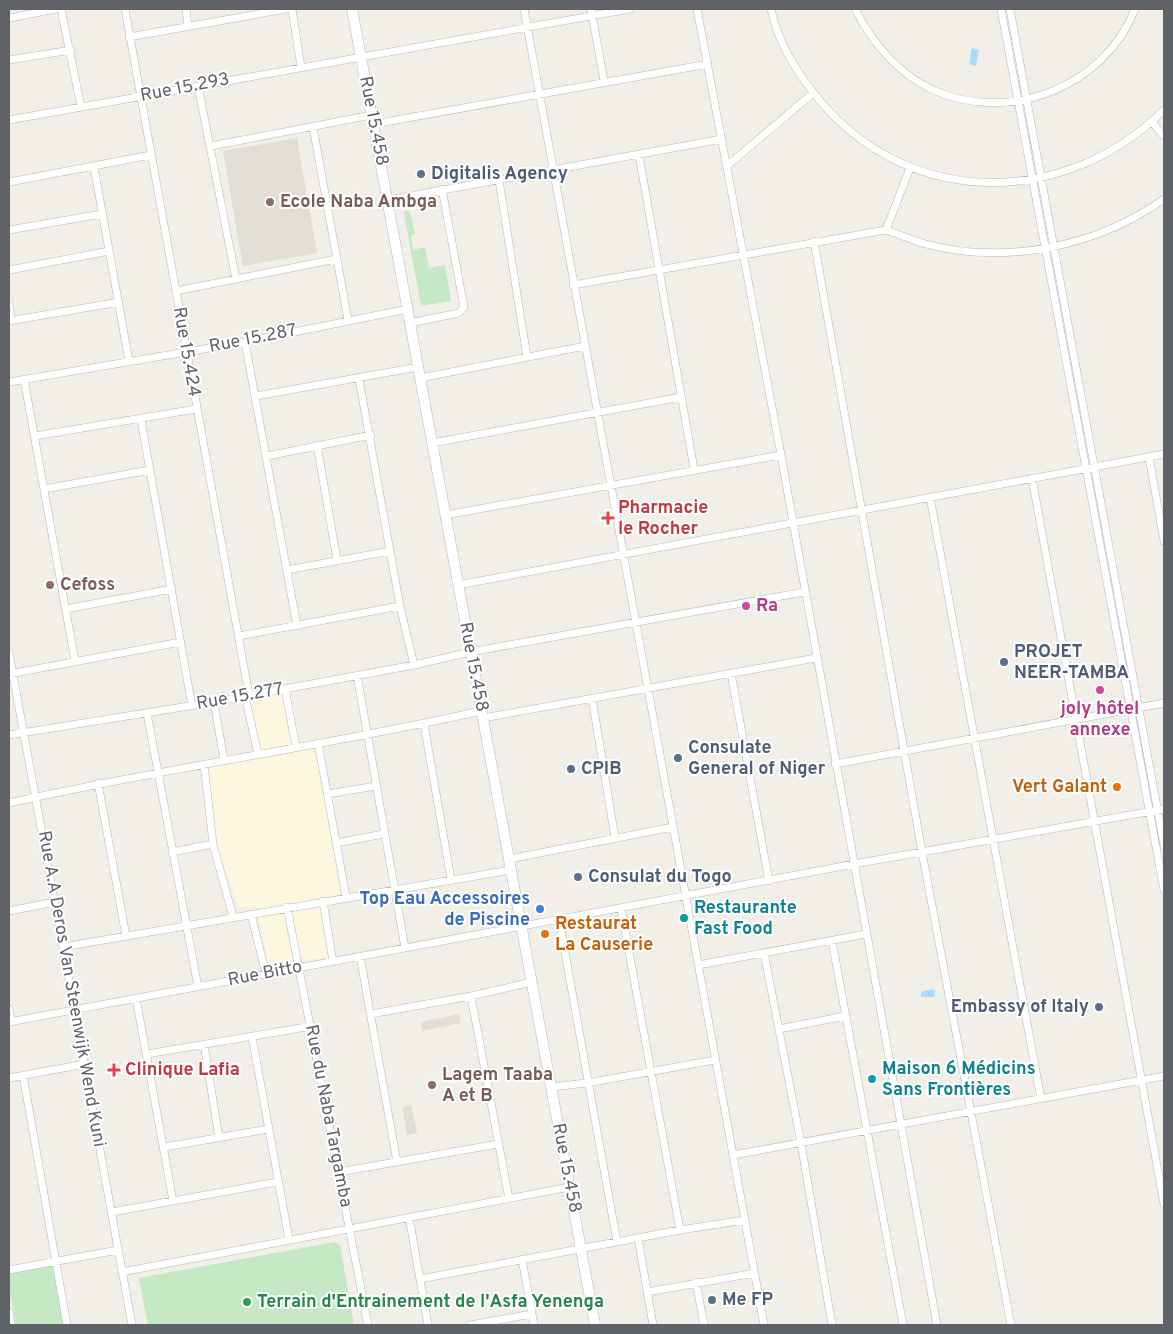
<svg xmlns="http://www.w3.org/2000/svg" width="1173" height="1334" font-family="Overpass,sans-serif">
<rect width="100%" height="100%" fill="#f1efe8"/>
<path fill="#fef7e0" d="M290,691l11,60 15,-2 28,145 -24,4 10,59 -62,8 -11,-59 -19,1 -21,-62 -10,-77 54,-10 -11,-59z"/>
<path fill="#e1ded6" d="M297,138l20,115 -74,13 -20,-115z
M459,1014l2,9 -39,8 -1,-9z
M411,1105l6,28 -10,2 -5,-28z"/>
<path fill="#c5e8c5" d="M407,211l3,1 5,22 -4,2 2,14 12,-3 4,21 16,-3 6,36 -30,5 -17,-94z
M335,1242l5,3 14,80h-206l-9,-47z
M54,1264l12,61h-50l-7,-37v-16z"/>
<path fill="#aadaff" d="M972,48l7,2 -3,16 -7,-2z
M932,989l3,2 -1,6h-13v-5z"/>
<g fill="none" stroke-linecap="round" stroke-linejoin="round">
<g stroke="#b5b8bc" stroke-width="8">
<path id="minor" d="M61,9l20,98
M125,9l124,686
M186,9l2,18
M292,9l9,58
M524,9l240,1316
M591,9l13,72
M697,9l84,446 156,870
M771,9c7,34 27,66 50,93 91,107 245,105 343,8
M855,9c17,33 42,64 78,81 76,34 172,-3 202,-81
M1001,9l163,881
M1010,9l154,836
M9,18l47,-9
M129,37l157,-28
M9,60l62,-10
M198,86l38,193
M9,120l621,-111
M1152,122l12,14
M374,124l334,-60
M313,127l35,193
M211,146l161,-31
M639,155l55,314
M727,166l86,-73
M94,167l35,194
M499,180l28,177
M9,182l142,-27
M388,200l334,-61
M9,230l93,-16
M886,230l24,-62
M814,241l108,611 89,473
M9,270l100,-19
M573,285l313,-55c12,4 24,9 36,13 82,23 174,4 242,-44
M176,291l160,-32
M9,305l2,16
M9,321l110,-19
M410,323l49,-10 5,-6 -22,-118
M245,342l52,284
M420,378l165,-32
M24,379l51,282
M359,379l41,227 14,59
M9,382l236,-40 163,-33
M256,396l162,-29
M141,420l51,286
M35,436l161,-27
M432,443l249,-46
M317,445l20,115
M267,456l104,-21
M1149,457l15,84
M1032,478l132,726
M44,489l106,-19
M930,497l111,602
M445,515l336,-60
M287,570l103,-19
M458,585l706,-131
M66,609l106,-20
M239,636l161,-30
M9,653l123,672
M731,673l38,208
M9,674l172,-32
M357,675l48,273
M285,689l11,58
M245,696l13,58
M592,698l23,140
M214,702l10,58
M147,713l51,274
M483,718l333,-60
M424,724l27,155
M9,735l205,-33 200,-37 56,-13 334,-60
M318,743l28,154
M204,764l9,80 20,73
M835,764l329,-61
M98,783l28,153
M327,794l49,-8
M9,803c156,-35 316,-57 472,-92
M336,843l48,-9
M172,852l41,-8
M509,859l164,-32
M323,901l10,61
M287,907l81,418
M621,908l59,322
M9,911l46,-9
M251,914l15,60
M559,919l58,323
M832,941l71,384
M63,947l448,-77
M764,953l37,190 31,182
M360,956l37,206
M698,965l168,-31
M471,996l38,203
M136,998l37,203
M9,1009l2,12
M371,1014l100,-18 61,-14
M9,1022l845,-158 310,-55
M779,1029l66,-13
M252,1037l37,202
M204,1044l15,94
M147,1054l165,-28
M23,1075l44,250
M9,1078l76,-14
M551,1087l36,-4 128,-23
M165,1147l103,-18
M733,1155l431,-79
M339,1172l159,-28
M112,1212l165,-30
M409,1217l19,108
M638,1238l15,87
M522,1259l12,66
M9,1270l109,-20
M122,1272l448,-85
M420,1279l260,-49 65,-10
M696,1282l8,43
M647,1292l108,-19
M9,1312l2,13
M470,1325l62,-11"/>
</g>
<g stroke="#b6babf" stroke-width="11">
<path id="secondary" d="M352,9l243,1316"/>
</g>
<use href="#minor" stroke="#fff" stroke-width="7"/>
<use href="#secondary" stroke="#fff" stroke-width="10"/>
</g>
<g fill="#5c6f8a" stroke="#fff" stroke-width="2">
<circle cx="421" cy="174" r="5"/>
<circle cx="1004" cy="662" r="5"/>
<circle cx="678" cy="758" r="5"/>
<circle cx="571" cy="769" r="5"/>
<circle cx="578" cy="877" r="5"/>
<circle cx="1099" cy="1007" r="5"/>
<circle cx="712" cy="1300" r="5"/>
</g>
<g fill="#8d6e63" stroke="#fff" stroke-width="2">
<circle cx="270" cy="202" r="5"/>
<circle cx="50" cy="585" r="5"/>
<circle cx="432" cy="1085" r="5"/>
</g>
<g fill="#e0444e" stroke="#fff" stroke-width="2">
<path d="M605.5 510.5h5v5h5v5h-5v5h-5v-5h-5v-5h5z"/>
<path d="M111.5 1062.5h5v5h5v5h-5v5h-5v-5h-5v-5h5z"/>
</g>
<g fill="#d1479c" stroke="#fff" stroke-width="2">
<circle cx="746" cy="606" r="5"/>
<circle cx="1100" cy="690" r="5"/>
</g>
<g fill="#e8710a" stroke="#fff" stroke-width="2">
<circle cx="1117" cy="787" r="5"/>
<circle cx="545" cy="934" r="5"/>
</g>
<circle fill="#3f7fe0" stroke="#fff" stroke-width="2" cx="540" cy="909" r="5"/>
<g fill="#0f9aa8" stroke="#fff" stroke-width="2">
<circle cx="684" cy="918" r="5"/>
<circle cx="872" cy="1079" r="5"/>
</g>
<circle fill="#2e9e5b" stroke="#fff" stroke-width="2" cx="247" cy="1302" r="5"/>
<g text-anchor="middle" dominant-baseline="central" stroke-width="4" stroke-linejoin="round" paint-order="stroke">
<g font-size="18" fill="#5f6368" stroke="#fff">
<text transform="translate(185 88) rotate(-11)">Rue 15.293</text>
<text transform="translate(373 121) rotate(79)">Rue 15.458</text>
<text transform="translate(253 339) rotate(-11)">Rue 15.287</text>
<text transform="translate(186 352) rotate(80)">Rue 15.424</text>
<text transform="translate(473 667) rotate(79)">Rue 15.458</text>
<text transform="translate(240 697) rotate(-10)">Rue 15.277</text>
<text transform="translate(265 974) rotate(-11)">Rue Bitto</text>
<text transform="translate(71 989) rotate(80)">Rue A.A Deros Van Steenwijk Wend Kuni</text>
<text transform="translate(328 1116) rotate(79)">Rue du Naba Targamba</text>
<text transform="translate(566 1168) rotate(79)">Rue 15.458</text>
</g>
<g font-size="18" font-weight="bold" fill="#4e5e75" stroke="#fff" text-anchor="start">
<text x="431" y="174">Digitalis Agency</text>
<text x="1014" y="652">PROJET<tspan x="1014" dy="21">NEER-TAMBA</tspan></text>
<text x="688" y="748">Consulate<tspan x="688" dy="21">General of Niger</tspan></text>
<text x="581" y="769">CPIB</text>
<text x="588" y="877">Consulat du Togo</text>
<text x="1089" y="1007" text-anchor="end">Embassy of Italy</text>
<text x="722" y="1300">Me FP</text>
</g>
<g font-size="18" font-weight="bold" fill="#785e54" stroke="#fff" text-anchor="start">
<text x="280" y="202">Ecole Naba Ambga</text>
<text x="60" y="585">Cefoss</text>
<text x="442" y="1075">Lagem Taaba<tspan x="442" dy="21">A et B</tspan></text>
</g>
<g font-size="18" font-weight="bold" fill="#be3a42" stroke="#fff" text-anchor="start">
<text x="618" y="508">Pharmacie<tspan x="618" dy="21">le Rocher</tspan></text>
<text x="125" y="1070">Clinique Lafia</text>
</g>
<g font-size="18" font-weight="bold" fill="#b23c85" stroke="#fff" text-anchor="start">
<text x="756" y="606">Ra</text>
<text x="1100" y="709" text-anchor="middle">joly hôtel<tspan x="1100" dy="21">annexe</tspan></text>
</g>
<g font-size="18" font-weight="bold" fill="#c56008" stroke="#fff" text-anchor="end">
<text x="1107" y="787">Vert Galant</text>
<text x="555" y="924" text-anchor="start">Restaurat<tspan x="555" dy="21">La Causerie</tspan></text>
</g>
<g font-size="18" font-weight="bold" fill="#366cbe" stroke="#fff" text-anchor="end">
<text x="530" y="899">Top Eau Accessoires<tspan x="530" dy="21">de Piscine</tspan></text>
</g>
<g font-size="18" font-weight="bold" fill="#0d838f" stroke="#fff" text-anchor="start">
<text x="694" y="908">Restaurante<tspan x="694" dy="21">Fast Food</tspan></text>
<text x="882" y="1069">Maison 6 Médicins<tspan x="882" dy="21">Sans Frontières</tspan></text>
</g>
<g font-size="18" font-weight="bold" fill="#27864d" stroke="#fff" text-anchor="start">
<text x="257" y="1302">Terrain d'Entrainement de l'Asfa Yenenga</text>
</g>
</g>
<rect width="1173" height="1334" fill="none" stroke="#5f6368" stroke-width="20"/>
</svg>
